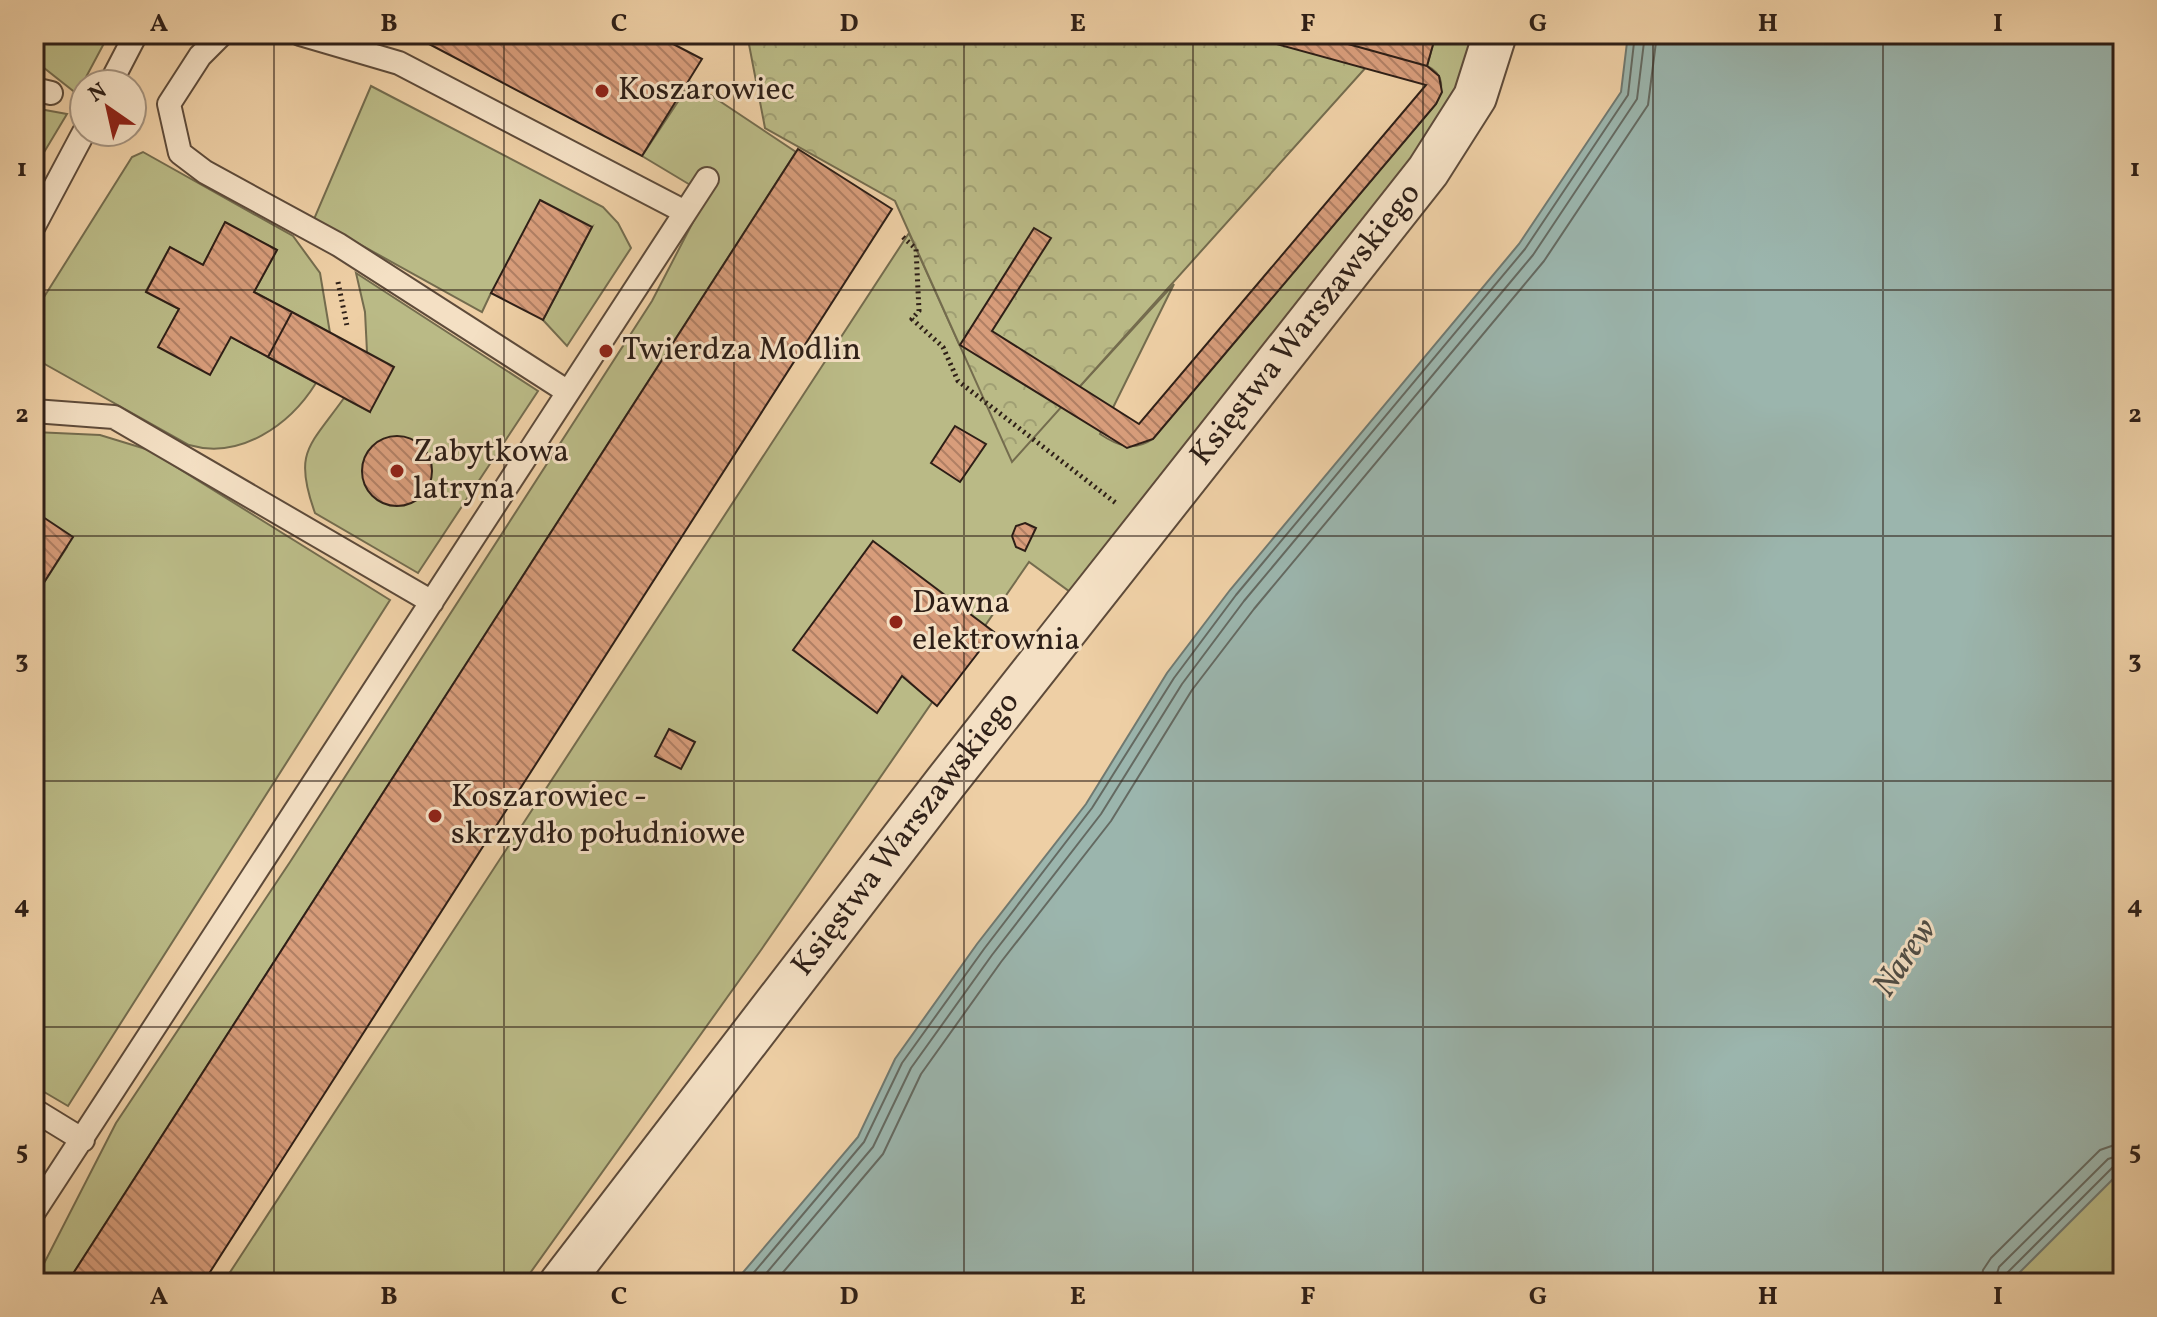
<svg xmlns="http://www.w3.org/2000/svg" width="2157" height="1317" font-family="Vollkorn,serif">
<defs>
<pattern id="forest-crowns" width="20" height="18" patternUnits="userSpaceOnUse" patternTransform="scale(2)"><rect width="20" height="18" fill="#baba86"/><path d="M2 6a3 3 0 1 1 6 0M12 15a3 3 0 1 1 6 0" fill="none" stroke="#a09f73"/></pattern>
<pattern id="building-back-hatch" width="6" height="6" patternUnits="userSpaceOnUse" patternTransform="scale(2)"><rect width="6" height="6" fill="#d89d7b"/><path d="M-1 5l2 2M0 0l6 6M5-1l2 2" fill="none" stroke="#b07f64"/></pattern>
</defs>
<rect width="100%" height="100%" fill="#eecfa5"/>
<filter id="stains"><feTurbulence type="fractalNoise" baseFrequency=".0025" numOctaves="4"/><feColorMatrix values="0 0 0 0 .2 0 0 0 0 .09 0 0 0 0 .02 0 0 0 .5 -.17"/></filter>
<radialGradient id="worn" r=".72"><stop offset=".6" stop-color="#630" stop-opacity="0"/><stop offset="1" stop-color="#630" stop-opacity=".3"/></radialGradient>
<path fill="#baba86" stroke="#746c4e" stroke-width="2" d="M34,34h75l-32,60 -43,-34z
M1436,34h40l-5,21 -30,67 -368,472 -44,-32 -268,388 -238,333h-300l686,-1050 50,111 101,64 114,-124 -74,150c18,12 33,18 53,5l283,-335c8,-16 8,-30 -9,-38z
M691,82l105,70 -729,1131h-33l82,-160 174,-261 362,-561 55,-106 -65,-39z
M371,86l232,121 15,16 13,25 -64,98 -24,-26 49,-93 -101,66 -9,19 -168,-93z
M34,108l33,6 -33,55z
M143,152l150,84 27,37 10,60 -76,-41 23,-42 -52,-27 -22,42 -33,-18 -24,44 33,18 -20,38 72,-10 85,46c-26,42 -76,77 -127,62l-155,-87v-41l10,-20 88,-140z
M356,273l182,118 -120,182 -103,-60c-22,-61 -6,-66 29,-115l26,14 -5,-100z
M34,432l66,3 49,15 241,150 -322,506 -34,-20v-488l33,-51 -33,-36z
M2123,1165v118h-119z"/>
<path fill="url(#forest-crowns)" stroke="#746c4e" stroke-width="2" d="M747,34h519l103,30 -357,398 -117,-261 -130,-73z"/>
<path fill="#9bb5ad" stroke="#6f7971" stroke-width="2" d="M1628,34h495v1135l-114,114h-1275l124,-146 37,-78 82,-115 109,-140 81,-131 63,-83 289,-346 102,-152z"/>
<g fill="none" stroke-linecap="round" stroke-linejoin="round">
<path stroke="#646a62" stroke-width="2" d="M745,1283l119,-141 38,-79 82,-114 108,-141 82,-130 62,-83 289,-346 103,-154 7,-61
M758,1283l115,-136 38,-79 81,-113 109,-141 81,-130 62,-83 289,-346 104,-156 8,-65
M774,1283l109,-129 38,-80 80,-112 110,-141 81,-131 62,-81 290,-348 104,-156 9,-71
M1981,1283l2,-13 8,-12 109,-108 23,-8
M1994,1283l5,-16 109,-108 15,-5
M2004,1283l2,-9 108,-108 9,-2"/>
</g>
<path fill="url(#building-back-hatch)" stroke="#2e1f17" stroke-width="2" d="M410,34h244l48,25 -60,97z
M1240,34h72l115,32 12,10 3,16 -6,12 -283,335 -26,9 -167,-103 74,-117 17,10 -59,93 147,93 287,-339z
M1312,34h124l-9,32z
M798,149l94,60 -689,1074h-136z
M540,200l52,27 -49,93 -52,-27z
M225,222l52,28 -23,42 38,20 -24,45 -37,-20 -21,38 -52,-28 21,-38 -33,-17 24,-45 33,18z
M292,312l102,55 -24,45 -102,-55z
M955,426l31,18 -26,38 -29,-19z
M362 471a35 35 0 1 1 70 0a35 35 0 1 1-70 0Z
M34,511l39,26 -39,61z
M1025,523l11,5 -11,23 -9,-4 -4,-11 4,-10z
M873,541l121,91 -57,74 -35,-30 -25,37 -84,-63z
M669,729l26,13 -14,27 -26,-13z"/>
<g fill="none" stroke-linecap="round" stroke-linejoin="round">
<g stroke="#5e4b3a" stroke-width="26">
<path id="lane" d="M222,34l-22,22 -31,48 11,49 25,19 134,73 229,147
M300,34l99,29 286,149
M110,84l26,-50
M34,89l17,4
M34,226l50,-94
M34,411l80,6 318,185
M34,1110l49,30
M34,1212l673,-1033"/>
</g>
<g stroke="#5e4b3a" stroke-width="46">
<g id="street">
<path id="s1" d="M561,1283l385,-501 482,-611 47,-74 20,-63"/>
</g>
</g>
<path stroke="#2e1f17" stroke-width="5" stroke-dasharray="2 4" stroke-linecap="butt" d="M903,237l13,12 3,62 -7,8 31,28 15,34 159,123
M338,282l9,44"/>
<use href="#lane" stroke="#f4e0c4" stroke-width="22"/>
<use href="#street" stroke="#f4e0c4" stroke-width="42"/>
</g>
<path fill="none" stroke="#2e1f17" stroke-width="2" stroke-opacity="0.55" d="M274,34v1249M504,34v1249M734,34v1249M964,34v1249M1193,34v1249M1423,34v1249M1653,34v1249M1883,34v1249M34,290h2089M34,536h2089M34,781h2089M34,1027h2089"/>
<g fill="#8f2418" stroke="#f4e0c4" stroke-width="3">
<circle cx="602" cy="91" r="8"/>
<circle cx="606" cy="351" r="8"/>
<circle cx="397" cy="471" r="8"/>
<circle cx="896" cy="622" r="8"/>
<circle cx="435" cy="816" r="8"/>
</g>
<g text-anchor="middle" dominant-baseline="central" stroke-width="6" stroke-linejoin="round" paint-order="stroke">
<g font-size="32" fill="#2e1f17" stroke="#f4e0c4" text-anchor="start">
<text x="618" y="91">Koszarowiec</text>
<text x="622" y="351">Twierdza Modlin</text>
<text x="413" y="453">Zabytkowa<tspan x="413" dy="37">latryna</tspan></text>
<text x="912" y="604">Dawna<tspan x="912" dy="37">elektrownia</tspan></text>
<text x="451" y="798">Koszarowiec -<tspan x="451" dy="37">skrzydło południowe</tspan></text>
</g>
<g font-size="32" fill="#2e1f17" stroke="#f4e0c4">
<text stroke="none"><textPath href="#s1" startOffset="1214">Księstwa Warszawskiego</textPath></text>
<text stroke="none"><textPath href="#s1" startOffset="566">Księstwa Warszawskiego</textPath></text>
</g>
<g font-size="34" font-style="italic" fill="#4f4c44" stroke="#f4e0c4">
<text transform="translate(1906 958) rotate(-56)">Narew</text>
</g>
</g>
<rect width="2157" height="1317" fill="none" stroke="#eecfa5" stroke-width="88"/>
<g transform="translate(108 108) rotate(326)"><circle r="38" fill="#f4e0c4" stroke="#a5937f" stroke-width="2"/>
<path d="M0-6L14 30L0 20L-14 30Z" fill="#8f2418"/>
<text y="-12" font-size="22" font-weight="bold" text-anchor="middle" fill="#2e1f17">N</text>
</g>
<rect x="44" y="44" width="2069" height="1229" fill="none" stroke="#2e1f17" stroke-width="3"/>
<g font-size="26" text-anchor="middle" font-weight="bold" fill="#2e1f17">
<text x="159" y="31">A</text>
<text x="389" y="31">B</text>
<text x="619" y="31">C</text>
<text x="849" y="31">D</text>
<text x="1078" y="31">E</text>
<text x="1308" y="31">F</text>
<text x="1538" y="31">G</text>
<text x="1768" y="31">H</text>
<text x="1998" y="31">I</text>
<text x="22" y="176">1</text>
<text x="2135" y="176">1</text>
<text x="22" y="422">2</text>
<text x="2135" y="422">2</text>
<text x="22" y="668">3</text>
<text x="2135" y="668">3</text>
<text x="22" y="913">4</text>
<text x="2135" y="913">4</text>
<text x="22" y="1159">5</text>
<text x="2135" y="1159">5</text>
<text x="159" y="1304">A</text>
<text x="389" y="1304">B</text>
<text x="619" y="1304">C</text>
<text x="849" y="1304">D</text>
<text x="1078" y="1304">E</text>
<text x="1308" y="1304">F</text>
<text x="1538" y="1304">G</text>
<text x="1768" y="1304">H</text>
<text x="1998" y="1304">I</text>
</g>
<rect width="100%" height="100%" filter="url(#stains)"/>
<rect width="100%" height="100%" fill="url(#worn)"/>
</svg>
